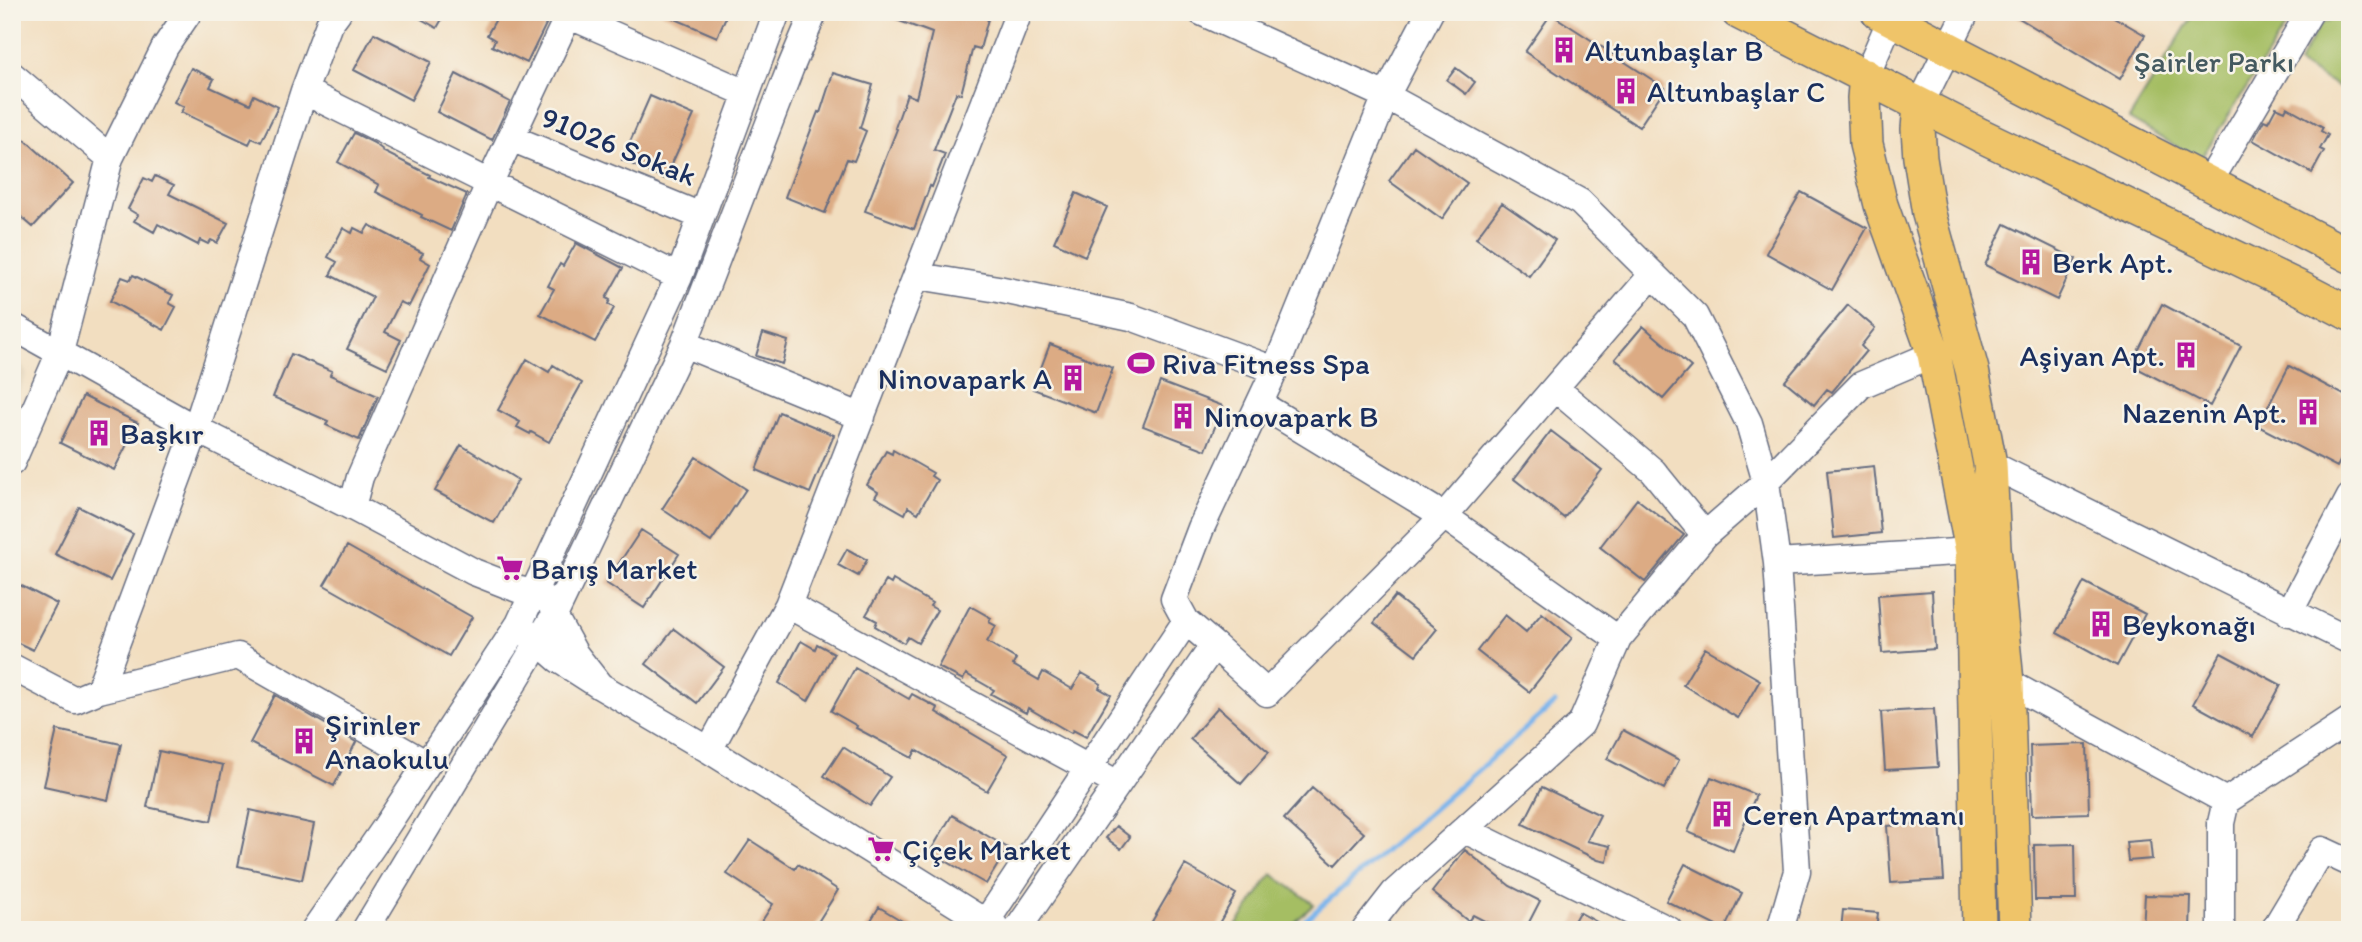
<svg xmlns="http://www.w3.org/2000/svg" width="2362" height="942" font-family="Itim,sans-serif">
<rect width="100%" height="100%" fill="#f7f3e8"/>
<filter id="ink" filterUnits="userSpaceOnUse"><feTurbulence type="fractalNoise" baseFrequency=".0143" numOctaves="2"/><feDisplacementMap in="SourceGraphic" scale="14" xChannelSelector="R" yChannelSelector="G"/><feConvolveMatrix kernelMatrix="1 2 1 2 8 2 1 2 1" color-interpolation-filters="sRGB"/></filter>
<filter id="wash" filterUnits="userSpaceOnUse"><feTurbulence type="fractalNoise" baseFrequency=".00686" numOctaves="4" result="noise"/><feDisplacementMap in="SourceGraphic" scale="28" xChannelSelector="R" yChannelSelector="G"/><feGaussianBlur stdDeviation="1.57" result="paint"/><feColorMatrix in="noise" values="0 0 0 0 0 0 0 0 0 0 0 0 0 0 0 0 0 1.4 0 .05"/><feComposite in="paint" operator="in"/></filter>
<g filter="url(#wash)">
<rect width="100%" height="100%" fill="#f2dec0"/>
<path fill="#e2d1b6" d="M12,350l4,2 11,22 -15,37z"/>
<path fill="#a5be64" stroke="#607661" stroke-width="2" d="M2189,12h106l-95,148 -71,-41 64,-104z
M2334,18l16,7v68l-52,-29 22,-40z
M1272,874l42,30 -27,26h-54z"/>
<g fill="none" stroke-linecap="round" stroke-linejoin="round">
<path stroke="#7cb5ec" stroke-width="5" d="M1294,930l261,-227"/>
</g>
<g id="blocks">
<path fill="#dcab84" d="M409,12h37l-9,16z
M500,12h52l-25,51 -35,-17 3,-6 -8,-5z
M659,12h69l-11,25z
M881,12h100l8,3 -9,34 -7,-2 -12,47 -5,-1 -22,57 11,4 -13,33 -2,-1 -16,43 -49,-18 32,-82 -2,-1 12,-34 9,4 16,-65 -52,-19z
M2009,12h96l40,23 -25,44z
M1551,14l114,74 -26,39 -114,-75z
M374,33l57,29 -20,38 -57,-30z
M191,68l23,11 -4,8 26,12 1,-1 13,6 4,-9 24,12 -17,35 -9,-4 -3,6 -68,-32 3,-5 -10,-5z
M1456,68l19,14 -9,12 -19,-14z
M833,73l40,12 -13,43 6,3 -12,30 -7,-2 -22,54 -40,-16 33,-85 2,1z
M456,74l54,28 -18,38 -55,-28z
M650,96l44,19 -29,64 -43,-19z
M2276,107l9,4 2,-4 36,20 -2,4 7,4 -8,14 4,2 -12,22 -59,-33 11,-20 4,2z
M354,133l20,10 9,7 -1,1 48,24 -1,2 38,17 -16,37 -30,-14 1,-2 -46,-23 3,-7 -41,-23z
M23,138l50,45 -40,44 -21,-18v-59z
M1414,146l53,37 -25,36 -53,-38z
M155,176l19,9 -5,9 59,29 -11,20 -6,-3 -3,4 -8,-4 -2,5 -40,-21 -4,8 -20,-11 4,-6 -10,-6 16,-31 8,4z
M1801,192l66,36 -35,62 -66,-37z
M1076,193l31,14 -22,49 -31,-14z
M1502,203l53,37 -26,36 -53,-38z
M2005,224l71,35 -19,41 -72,-35z
M369,225l54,28 -3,5 10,6 -21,42 -9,-4 -15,30 16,8 -14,28 -40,-19 26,-52 -43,-22 7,-13 -9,-5 15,-29 9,5 2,-5 10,5z
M576,243l47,25 -17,30 4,2 -2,4 6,4 -19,34 -55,-28 14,-25 -6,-3 12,-22 3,2z
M133,275l40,20 -4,8 7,4 -12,23 -54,-29 12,-24 8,3z
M2162,304l79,42 -31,60 -79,-41z
M1848,305l27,23 -14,18 5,5 -34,41 -5,-3 -13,16 -29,-24z
M1643,326l48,41 -28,32 -48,-40z
M763,333l25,8 -6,23 -26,-8z
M1050,344l63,24 -17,45 -63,-24z
M291,354l41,17 -2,4 48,21 -19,44 -33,-15 2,-4 -55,-24z
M527,359l22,13 4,-7 29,18 -33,59 -18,-10 -1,2 -13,-7 3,-5 -22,-12z
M2289,366l61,32v44l-13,25 -79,-41z
M1160,382l63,24 -17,44 -63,-24z
M83,396l55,27 -24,47 -54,-27z
M779,412l55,23 -24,58 -54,-23z
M1551,431l51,39 -38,48 -50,-39z
M461,445l57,35 -24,43 -59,-32z
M893,450l40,23 -2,3 6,4 -19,33 -10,-6 -3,7 -30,-17 3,-5 -11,-7 19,-34 6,3z
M696,457l50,32 -35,53 -49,-33z
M1874,466l7,67 -47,5 -7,-67z
M1637,499l47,36 -39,47 -45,-35z
M79,507l54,27 -23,47 -55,-27z
M641,530l38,24 -35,54 -38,-25z
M347,546l125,71 -23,39 -125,-71z
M847,549l20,11 -9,16 -20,-11z
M893,580l39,23 -2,3 7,4 -19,33 -10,-6 -4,6 -29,-17 2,-5 -11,-6 20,-34 5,3z
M12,581l45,23 -24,46 -21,-10z
M2084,582l61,32 -28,52 -60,-33z
M1932,591l3,58 -53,4 -4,-58z
M1395,596l42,33 -21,26 -42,-32z
M970,606l21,12 -2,4 7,4 -9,16 29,17 -3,6 26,15 4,-8 29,17 10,-16 19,11 -2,4 12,7 -25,42 -13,-7 -2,3 -43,-25 -2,5 -35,-19 3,-4 -28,-16 -3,6 -25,-13z
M1542,613l30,25 -43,54 -52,-41 28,-36 21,17z
M674,629l50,38 -27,36 -51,-39z
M801,641l14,8 2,-5 17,9 -26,48 -29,-18z
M1705,648l55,32 -22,38 -55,-33z
M2221,653l60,32 -28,52 -60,-33z
M855,668l54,31 3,-5 26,14 -2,4 72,43 -21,36 -71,-41 -4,8 -56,-30 1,-2 -26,-15z
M275,695l81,47 -22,44 -84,-43z
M1218,707l51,45 -28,32 -51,-45z
M1934,709l4,58 -53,3 -4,-58z
M57,730l64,14 -13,56 -64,-14z
M1623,730l56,30 -15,29 -57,-30z
M2087,744l2,69 -57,2 -2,-69z
M843,747l47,30 -20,29 -46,-30z
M159,751l64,14 -12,56 -64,-14z
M1711,777l45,18 -23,56 -45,-19z
M1542,787l58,28 -13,26 23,5 -3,16 -9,-2 -75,-36z
M1312,788l52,45 -29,32 -51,-46z
M250,810l64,14 -12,56 -64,-14z
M952,815l56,33 -22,36 -56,-32z
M1940,822l4,58 -53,3 -4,-57z
M1116,826l14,11 -9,12 -15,-11z
M750,840l45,29 3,-5 40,26 -25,40h-57l17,-26 -46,-30z
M2150,840l2,19 -24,2 -2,-19z
M2075,844l1,56h-41l-1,-55z
M1465,850l45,36 30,15 -15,29h-23l-29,-15 -5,6 -36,-29z
M1685,864l57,29 -18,37 -58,-29z
M1185,865l51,29 -21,36h-68z
M2145,895l46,1 -1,34h-47z
M879,907l38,23h-52z
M1843,910l35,3 -2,17h-35z
M1579,912l32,18h-42z"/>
</g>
</g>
<g filter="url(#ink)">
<use href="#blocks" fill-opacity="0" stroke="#666c80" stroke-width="2"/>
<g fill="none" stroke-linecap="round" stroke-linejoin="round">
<g stroke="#666c80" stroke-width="29">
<path id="minor" d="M1201,12l185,84 194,106 115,114 54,107 17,59 11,81
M568,15l178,78
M12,75l98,83
M1866,76l28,-64
M304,91l375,186
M1920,105l46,-93
M511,138l190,78
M2208,184l102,-172
M918,276l80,13 133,28 144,53
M12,326l184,103 156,78 122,65 46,18 15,3 12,7 5,4 2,12 21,38 25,32
M684,344l178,73
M1555,388l98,83 52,64
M12,462l48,-110 50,-194 55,-111 24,-35
M1990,464l360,177
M352,507l8,-30 129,-293 81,-172
M788,605l330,179
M2289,613l61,-116
M527,632l31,27 42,27 109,64 289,180
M1618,639l-174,-123 209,-242
M1214,645l53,48 177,-177 -184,-112
M12,667l63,33 24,-10 139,-34 189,108
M2007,682l219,119
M99,690l97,-261 108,-338 25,-67 9,-12
M709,750l79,-145 231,-593
M1465,830l204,100
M986,922l200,-301
M314,930l71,-102 134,-204 160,-347 98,-265
M365,930l189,-314 130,-272 106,-275 24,-57
M1017,930l197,-285 -28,-24 -12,-22 27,-71 74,-158 111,-274 44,-84
M1365,930l29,-37 187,-169 37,-85 87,-104 61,-53 95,-97 73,-31
M1780,930l17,-59 -20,-308 195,-12
M2221,930v-107l5,-22 124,-81
M2274,930l48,-80 28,13"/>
</g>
<g stroke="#666c80" stroke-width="36">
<path id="major" d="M1738,12l242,123 322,154 48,25
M1878,12l472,244
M1866,76l-2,22 2,46 15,61 53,149 38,197 7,379
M1920,105l-2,24 2,29 9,56 43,156 18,94 4,84 13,134 8,248"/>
</g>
<use href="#minor" stroke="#fff" stroke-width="26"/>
<use href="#major" stroke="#efc469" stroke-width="33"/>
</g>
</g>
<defs>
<g id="building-bare" transform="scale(2.1)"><path d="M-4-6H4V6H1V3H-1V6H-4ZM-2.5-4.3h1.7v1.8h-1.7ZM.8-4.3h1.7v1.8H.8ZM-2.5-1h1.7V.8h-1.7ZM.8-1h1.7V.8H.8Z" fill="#b5179e" stroke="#f7f3e8" stroke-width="2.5" paint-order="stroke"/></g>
<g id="stadium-bare" transform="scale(2.1)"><path d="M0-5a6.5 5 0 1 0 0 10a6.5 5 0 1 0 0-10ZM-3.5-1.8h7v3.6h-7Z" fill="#b5179e" stroke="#f7f3e8" stroke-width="2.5" paint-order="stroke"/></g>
<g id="supermarket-bare" transform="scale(2.1)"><path d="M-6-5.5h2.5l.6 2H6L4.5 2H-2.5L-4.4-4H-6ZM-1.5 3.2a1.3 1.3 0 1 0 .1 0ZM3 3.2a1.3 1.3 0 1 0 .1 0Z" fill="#b5179e" stroke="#f7f3e8" stroke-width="2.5" paint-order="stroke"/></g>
</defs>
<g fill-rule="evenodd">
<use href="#building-bare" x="1564" y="50"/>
<use href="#building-bare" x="1626" y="91"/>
<use href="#building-bare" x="2031" y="262"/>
<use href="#building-bare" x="2186" y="355"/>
<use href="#stadium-bare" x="1141" y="363"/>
<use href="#building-bare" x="1073" y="378"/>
<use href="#building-bare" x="2308" y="412"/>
<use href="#building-bare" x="1183" y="416"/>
<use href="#building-bare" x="99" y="433"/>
<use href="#supermarket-bare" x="510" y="568"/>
<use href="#building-bare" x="2101" y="624"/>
<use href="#building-bare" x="304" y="741"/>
<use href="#building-bare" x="1722" y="814"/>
<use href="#supermarket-bare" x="881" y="849"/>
</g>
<g text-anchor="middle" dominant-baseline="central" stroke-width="5" stroke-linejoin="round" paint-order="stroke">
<g font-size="30" fill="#1b2f5e" stroke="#f7f3e8" text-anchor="start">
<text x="1585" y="50">Altunbaşlar B</text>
<text x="1647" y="91">Altunbaşlar C</text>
<text x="2052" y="262">Berk Apt.</text>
<text x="2165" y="355" text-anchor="end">Aşiyan Apt.</text>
<text x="1162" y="363">Riva Fitness Spa</text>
<text x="1052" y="378" text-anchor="end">Ninovapark A</text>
<text x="2287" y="412" text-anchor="end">Nazenin Apt.</text>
<text x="1204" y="416">Ninovapark B</text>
<text x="120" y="433">Başkır</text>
<text x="531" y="568">Barış Market</text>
<text x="2122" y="624">Beykonağı</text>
<text x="325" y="724">Şirinler<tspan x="325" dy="34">Anaokulu</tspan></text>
<text x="1743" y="814">Ceren Apartmanı</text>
<text x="902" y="849">Çiçek Market</text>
</g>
<g font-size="30" fill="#445a60" stroke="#f7f3e8">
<text x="2214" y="61">Şairler Parkı</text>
</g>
<g font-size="30" fill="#1b2f5e" stroke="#f7f3e8">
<text transform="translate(619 146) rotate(22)">91026 Sokak</text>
</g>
</g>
<rect width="2362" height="942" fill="none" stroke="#f7f3e8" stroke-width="42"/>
</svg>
